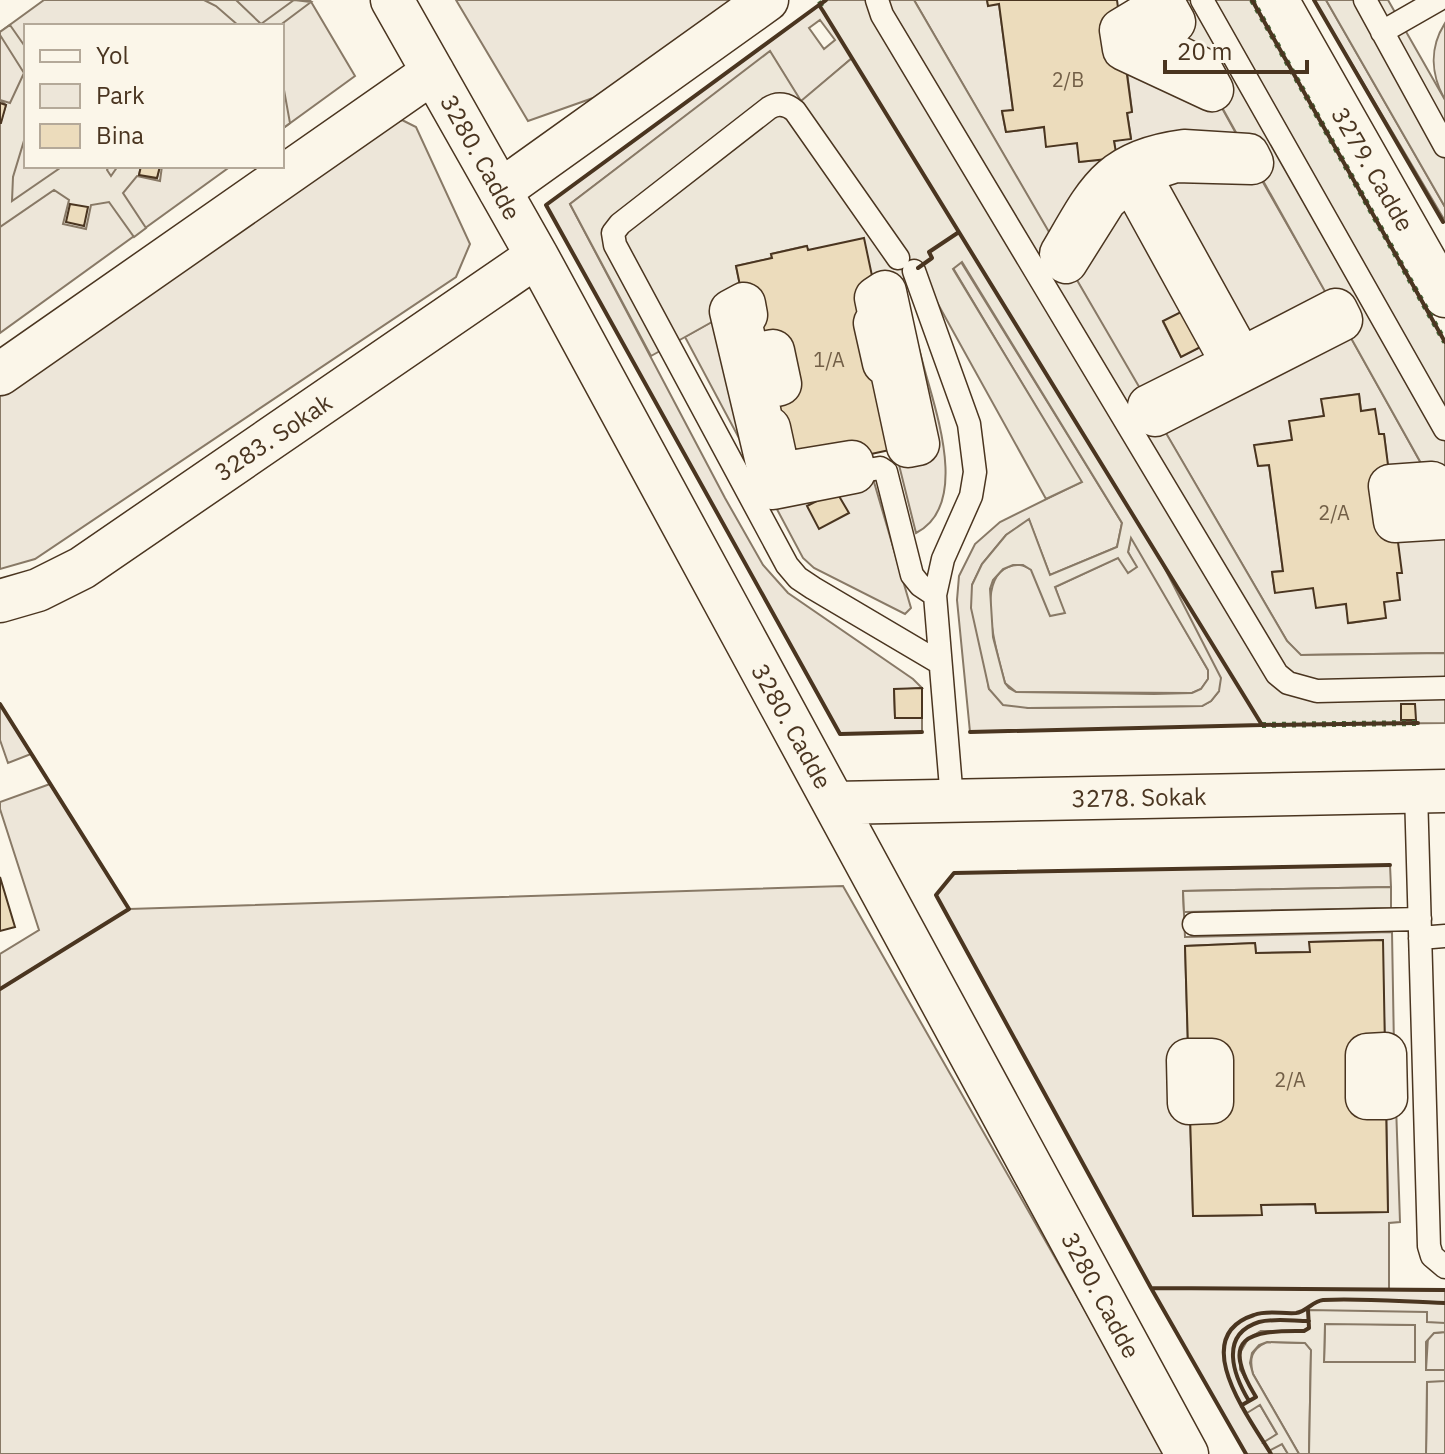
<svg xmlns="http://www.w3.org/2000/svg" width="1445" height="1454" font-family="'IBM Plex Sans',sans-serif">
<rect width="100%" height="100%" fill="#fbf6e9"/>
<path fill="#ede6d9" stroke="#887966" stroke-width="2" fill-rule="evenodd" d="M44,0h266l45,76 -73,53v-103h-256v140h205l-231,167v-301z
M456,0h286l-149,98 -65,23z
M914,0h73l1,5 11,-1 14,106 -11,2 4,20 38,-5 3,19 30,-3 3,19 36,-4 -2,-17 17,-3 -4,-25 5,-2 -8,-62 88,41 36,65 -41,-3 -146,102z
M1314,0h12l119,207v14z
M819,5l33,53 -51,44 -31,-50 -200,152 155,294 38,67 25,28 125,86 9,9 -28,2 1,27 27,1v14l-82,2 -294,-529zM820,20l15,20 -11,9 -15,-21z
M1445,23v77c-14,-25 -16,-52 0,-77z
M402,120l14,7 54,117 -14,33 -421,282 -35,10v-173l369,-260z
M1252,163l84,147 -95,49 -87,-193z
M1117,186l82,117 -36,19 18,35 37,-19 15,26 -84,42 -83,-144z
M961,262l161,261 -5,24 -67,28 -21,-55 -23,15 -24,29 -10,21 17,104 39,19 174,-2 9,-5 8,-10 -67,-146 110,180 -292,7 -13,-132 2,-24 16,-32 25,-22 81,-40 -128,-214z
M900,280c9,31 17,61 25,91 12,44 44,135 -9,162l-21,-84z
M731,311l127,175 16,-4 37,126 -6,6 -91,-46 -11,-10 -118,-221z
M1341,320l91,163 -42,3 -6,-52h-5l-18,-23 -2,-17 -37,5 2,17 -34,5 2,19 -37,6 3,20 11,-1 14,106 -11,1 3,20 38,-4 33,16 3,19 36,-5 -1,-16 13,-29h4l-6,-52 50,-3v135l-145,2 -13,-14 -132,-226z
M1131,536l77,134v9l-7,10 -9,4 -176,-1 -11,-9c-7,-26 -31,-102 3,-116 9,-4 15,-2 24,3l18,45 14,-2 -9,-26 64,-30 9,15 8,-5 -8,-15z
M0,704l31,50 -23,9 -8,-23z
M50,784l79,125 714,-23 324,568h-1167v-500l39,-24 -39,-121v-7z
M1390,865l1,22 -208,4 2,46 207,-5 2,116 -9,6 -3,-114 -72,2v10l-54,1 -1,-10 -70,3 8,270 68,-1v-10l54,-1 1,9 72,-1 -2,-114 10,7 4,117 -11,1v67l56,1v32h-19l1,-10 -119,-2 1,17 -5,3h-43l-13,8 -8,30 16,28 -13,9 17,-1 17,29 -13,9 18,1 6,10h-42l-95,-166 -215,-393 18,-22z
M1325,1323l90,2v38l-91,-1z
M1445,1332v38h-19l2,-33 6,-4z
M1267,1342l39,1 5,7 -2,104h-10l-46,-80c-4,-15 -2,-25 14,-32z
M1427,1381h18v73h-19z"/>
<path fill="#ede7d9" stroke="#887966" stroke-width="2" fill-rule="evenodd" d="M204,0h32l25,24 33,-24 17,2 -32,24h-40l-23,-20z
M826,0h88l373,641 14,14 144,-2v70l-183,2 -102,-166 61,119 -2,13 -8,10 -9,5 -174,2 -25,-3 -14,-16 -18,-81 1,-23 10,-21 24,-29 23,-16 21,56 67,-28 5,-24 -160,-261 -9,7 129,213 -36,17 -128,-231 -33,24 -77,-42 -2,-4 -35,8 1,4 -36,8 8,38 -93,52 -81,-152 200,-153 31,50 51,-43 -33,-53zM1131,538l77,132v9l-7,10 -9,4 -38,1 -138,-2 -7,-4 -4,-5 -12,-46 -3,-48 3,-9 10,-11 10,-4h10l8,5 19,46 15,-3 -10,-26 63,-29 10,15 9,-6 -9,-15z
M1162,0h90l193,342v164z
M1326,0h62l57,100v107z
M10,25l16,23v86l-13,43 -1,24 51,-35h46l-2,4 4,6 7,-10h23l-2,9 18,3 3,-12h2l-2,15 -23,-5 -14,17 23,35 -12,9 -25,-35 -18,3 -5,24 -23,-5 6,-24 -15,-10 -54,37v-104l6,-18 -6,-5 10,3 14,-30 -24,-38v-3z
M282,79l8,44 -8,6z
M1391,887v21l-207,4 -1,-21z
M1308,1310l119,2v10l18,1v9l-11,1 -8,9v28h19v11l-18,1 -1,72h-117l2,-104 -6,-7 -38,-1 -8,3 -7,8 -2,10 3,11 46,80h-11l-6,-10 -13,7 -5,-9 13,-8 -17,-29 -13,8 -5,-8 14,-8 -16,-28v-16l8,-14 13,-8h43l5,-4zM1325,1324l90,1v37h-91z"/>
<path fill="#ecdcbc" stroke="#4a3520" stroke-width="2" d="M987,0h130l15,112 -5,1 4,26 -17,2 3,17 -38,4 -2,-19 -31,4 -2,-20 -38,5 -4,-21 11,-1 -14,-106 -11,2z
M0,103l6,2 -5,18h-1z
M141,166h19l-3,12 -18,-3z
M70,204l18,3 -4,19 -18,-4z
M864,238l44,208 -129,28 -24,-84 -9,-75 -10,-49 36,-8 -1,-4 36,-8 1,4z
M1199,303l19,35 -37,19 -18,-36z
M1359,394l2,17 14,-2 4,25h5l18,139h-5l3,27 -16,2 2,16 -38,5 -2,-19 -30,4 -3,-20 -38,5 -3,-21 11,-1 -14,-106 -11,1 -4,-21 38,-5 -3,-19 35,-5 -3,-17z
M836,491l13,22 -30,16 -12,-23z
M922,688v30h-27l-1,-29z
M1401,704h14l1,16h-15z
M0,877l15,50 -15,4z
M1383,940l5,272 -72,1 -1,-9 -54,1 1,10 -69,1 -8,-270 70,-3 1,10 54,-1 -1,-10z"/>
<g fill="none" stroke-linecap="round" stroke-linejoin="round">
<g stroke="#4a3520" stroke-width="25">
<path id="lane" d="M877,0l5,15 395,659 11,9 29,8 128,-3
M1202,0l243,429
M1365,0l80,146
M1382,32l56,-32
M898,258l-103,-147c-8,-7 -17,-9 -26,-3l-149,116 -7,9 2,12 172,320 11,13 15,10 127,75
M914,271l55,153 6,48 -4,24 -28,63 -8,36 17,205
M862,471l18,-3 6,4 26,103 8,10 15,10
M1416,792l13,454 3,10 13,11
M1194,924l226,-5
M1420,938l25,-2"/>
</g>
<g stroke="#4a3520" stroke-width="45">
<path id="street" d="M392,0l145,256 650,1198
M1277,0l168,296
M1164,4l10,18 -30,18 56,28 12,22 -88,-41 -3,-19z
M1184,151l64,4 4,8 -77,-2 -37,12 103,186 95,-49 5,10 -186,95 -6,-9 84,-42 -103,-187 -25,23 -39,62 -5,-8c36,-61 47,-93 123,-103z
M500,191l267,-191
M885,292l33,152 -10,2 -18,-84 -6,1 -9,-40 6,-1 -5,-24z
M744,304l2,11 -7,1 9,40 25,-5 7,33 -25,6 8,39 6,-1 10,46 73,-12 2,10 -81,16 -42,-177z
M0,374l433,-302
M1445,506l-13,-23 -42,3 5,35 50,-3
M0,601l38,-11 44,-22 455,-312
M834,803l611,-12
M1385,1054l1,44h-19v-43z
M1188,1060h24v42l-23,1z"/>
</g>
<use href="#lane" stroke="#fbf6e9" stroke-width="22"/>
<use href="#street" stroke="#fbf6e9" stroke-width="42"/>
<path stroke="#436837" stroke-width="6" stroke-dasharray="4 6" stroke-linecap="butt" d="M1252,0l193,342
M819,5l7,-5
M1262,725l156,-2"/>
<path stroke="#4a3520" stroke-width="4" d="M826,0l-7,5 4,6 439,714 156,-2
M1252,0l193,342
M1314,0l129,222
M819,5l-273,200 294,529 82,-2
M918,268l14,-10 -3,-6 30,-20
M0,704l129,205 -129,80
M970,732l292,-7
M1390,865l-436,8 -18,22 215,393 294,2
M1151,1288l95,166
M1249,1401c-15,-25 -31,-66 10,-79 15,-4 34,-1 50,-1
M1242,1405l14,-8c-37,-60 -8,-67 48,-66l5,-3 -1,-18
M1271,1454c-20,-34 -85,-117 -17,-139 13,-5 28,-1 42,-2 10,-1 17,-12 27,-13 40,-2 82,2 122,3"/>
</g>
<g text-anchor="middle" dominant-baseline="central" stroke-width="6" stroke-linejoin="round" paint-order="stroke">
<g font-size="20" fill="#725f47">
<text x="1068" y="79">2/B</text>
<text x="829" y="359">1/A</text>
<text x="1334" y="512">2/A</text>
<text x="1290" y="1079">2/A</text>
</g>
<g font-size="24" fill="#4a3520" stroke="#fbf6e9">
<text transform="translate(481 157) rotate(61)">3280. Cadde</text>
<text transform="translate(1373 169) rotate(60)">3279. Cadde</text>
<text transform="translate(273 437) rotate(-34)">3283. Sokak</text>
<text transform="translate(792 726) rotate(61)">3280. Cadde</text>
<text transform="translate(1139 797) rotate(-1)">3278. Sokak</text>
<text transform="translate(1101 1295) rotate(62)">3280. Cadde</text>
</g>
</g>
<rect x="24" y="24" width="260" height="144" fill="#fbf6e9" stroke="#b4a999" stroke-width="2"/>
<rect x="40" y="50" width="40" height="12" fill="#fbf6e9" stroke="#b4a999" stroke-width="2"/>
<text x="96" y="64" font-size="24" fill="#4a3520">Yol</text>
<rect x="40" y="84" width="40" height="24" fill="#ede6d9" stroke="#b4a999" stroke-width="2"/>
<text x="96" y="104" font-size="24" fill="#4a3520">Park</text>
<rect x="40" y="124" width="40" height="24" fill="#ecdcbc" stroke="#b4a999" stroke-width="2"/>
<text x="96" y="144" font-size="24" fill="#4a3520">Bina</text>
<path d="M1165 60v12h142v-12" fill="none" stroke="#4a3520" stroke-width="4"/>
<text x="1177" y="60" font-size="24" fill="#4a3520" stroke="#fbf6e9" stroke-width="6" paint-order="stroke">20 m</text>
</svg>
